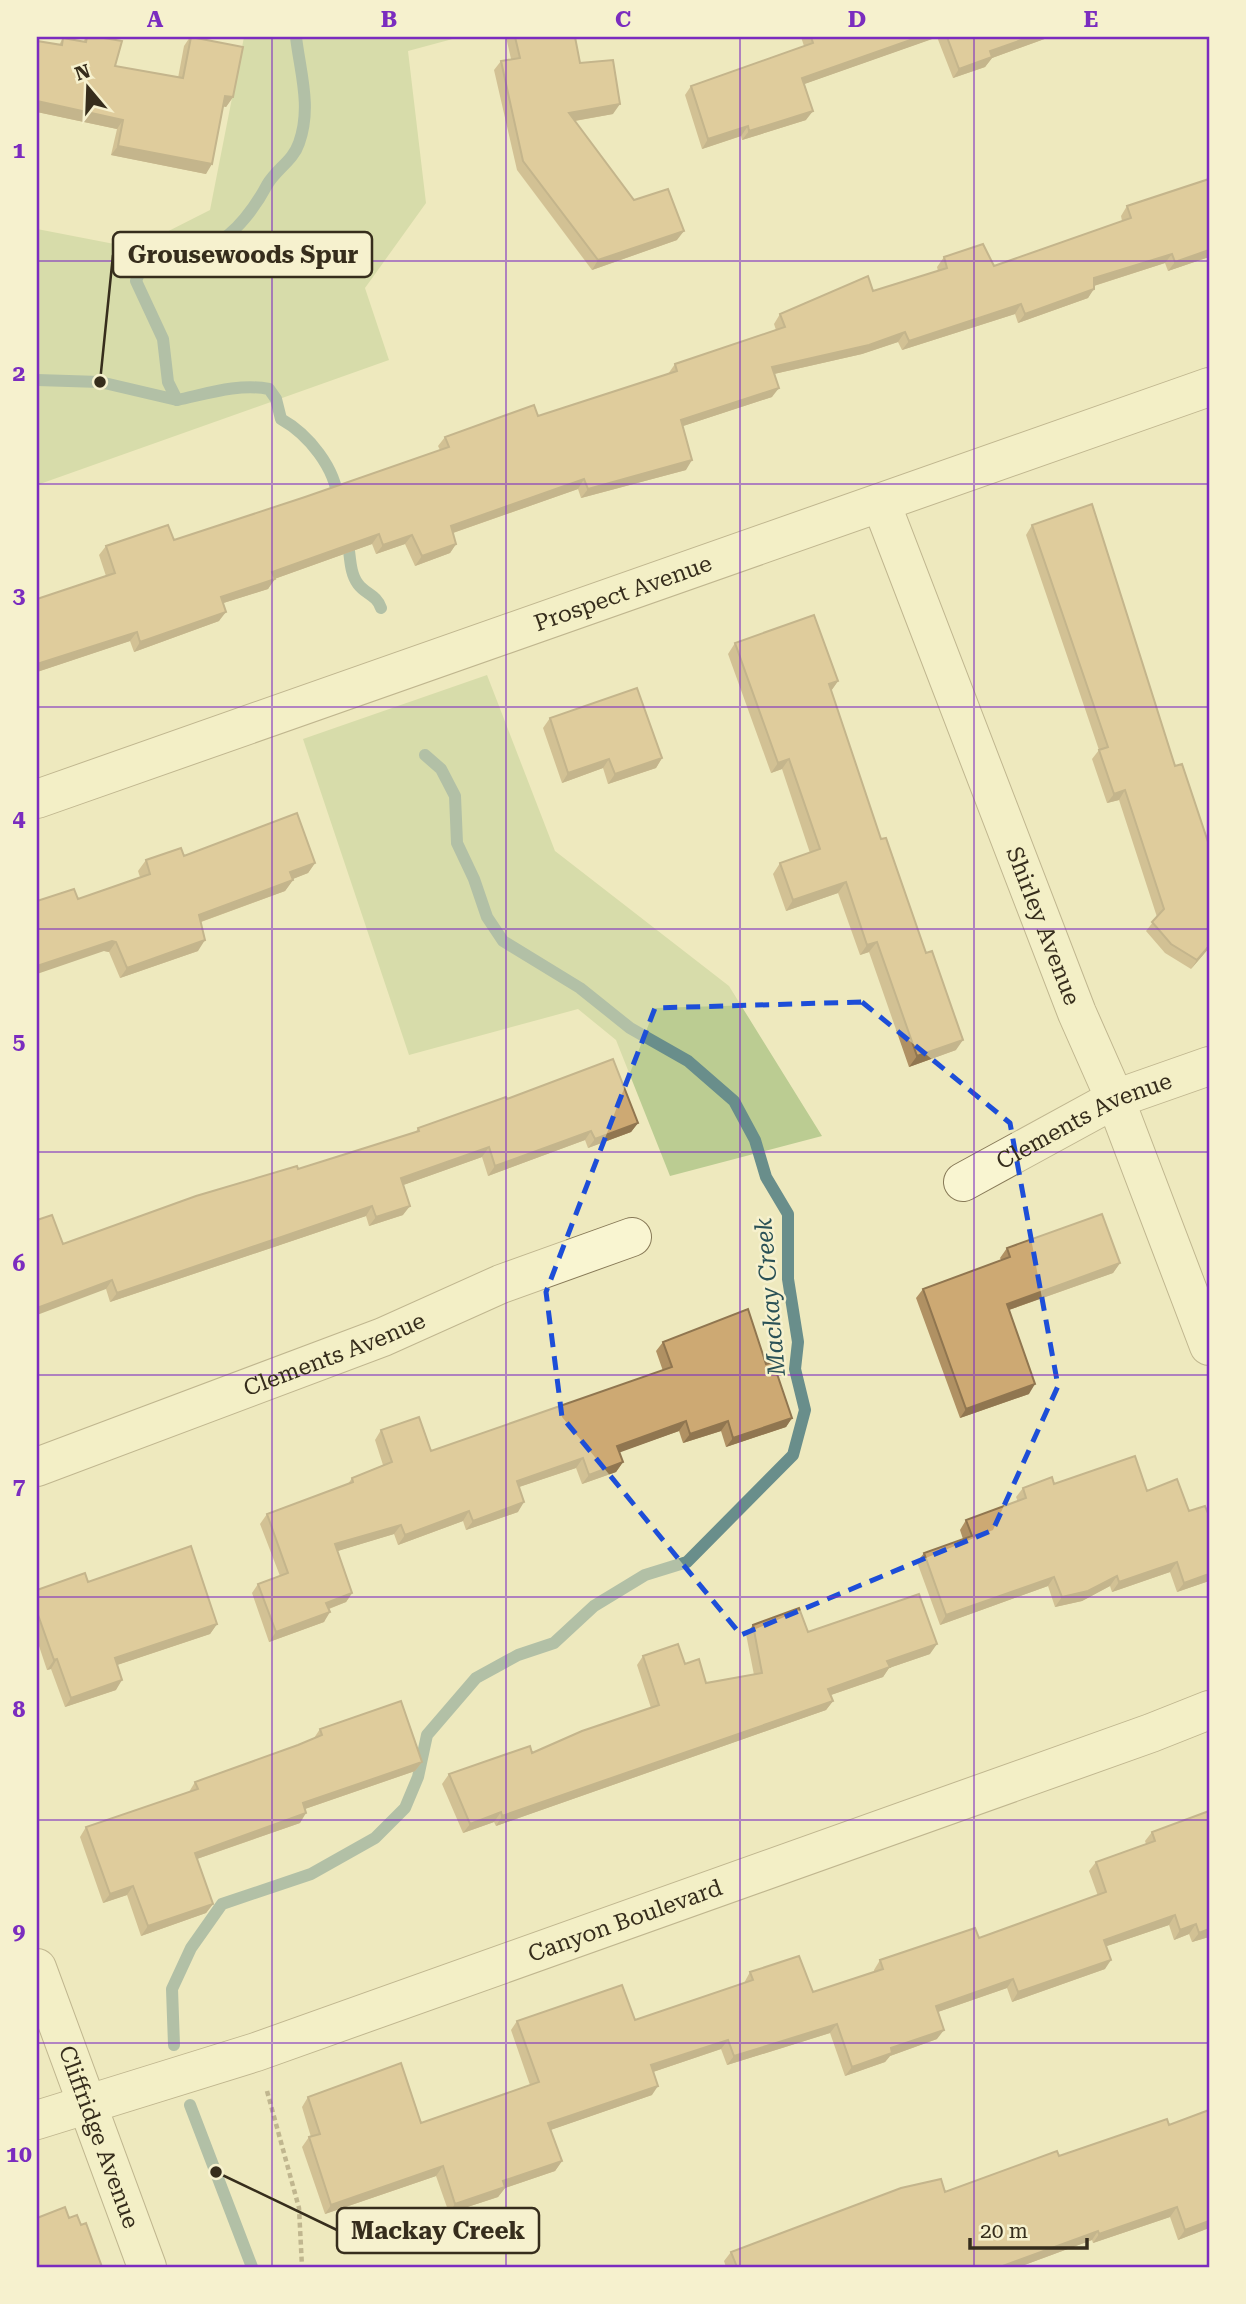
<svg xmlns="http://www.w3.org/2000/svg" width="1246" height="2304" font-family="'Roboto Serif',serif">
<rect width="100%" height="100%" fill="#eee9be"/>
<path fill="#bbcc92" d="M244,37h216l-52,14 18,152 -61,85 24,72 -352,125v-256l98,19 75,-38z
M487,675l68,176 174,135 93,150 -152,40 -54,-136 -38,-31 -169,46 -106,-316z"/>
<g fill="none" stroke-linecap="round" stroke-linejoin="round">
<path stroke="#698e8b" stroke-width="12" d="M296,37c4,35 16,70 3,106 -6,18 -23,26 -32,42 -10,19 -32,51 -53,58 -12,5 -19,-1 -31,0 -23,2 -40,17 -47,38l27,58 5,43 9,18c29,-6 62,-17 92,-11l7,10 5,20c27,15 55,49 57,82
M37,380l63,2 77,18
M346,535c5,15 2,36 12,49 7,10 19,11 23,24
M174,2045l-2,-56 19,-41 31,-44 89,-30 64,-36 30,-30 13,-31 9,-42 49,-57 42,-23 36,-12 40,-37 51,-31 42,-13 106,-107 12,-45 -10,-41 3,-27 -10,-63v-65l-22,-37 -11,-37 -21,-39 -46,-40 -58,-33 -50,-40 -77,-47 -16,-24 -13,-38 -17,-36 -2,-47 -14,-27 -16,-14
M190,2105l62,162"/>
<g stroke="#877957" stroke-width="40">
<g id="minor">
<path id="s1" d="M881,503l196,510 38,86 94,247"/>
<path id="s2" d="M37,799l1172,-412"/>
<path id="s3" d="M963,1182l152,-83 94,-33"/>
<path id="s4" d="M37,1467l346,-130 118,-53 131,-47"/>
<path id="s5" d="M37,1968l110,299"/>
<path id="s6" d="M37,2120l219,-68 895,-319 58,-23"/>
</g>
</g>
<path stroke="#877957" stroke-width="4.5" stroke-dasharray="5 3.5" stroke-linecap="butt" d="M267,2091l32,117 3,59"/>
<use href="#minor" stroke="#f9f5d1" stroke-width="38"/>
</g>
<path fill="#b09163" d="M86,37h12l17,29 63,12 6,-32 6,-9 43,60 -7,10 -3,-1 -17,68 -95,-19 6,-26 -80,-17v-71l22,4 4,-7 20,4z
M506,37h69l5,26 33,51 -38,7 59,79 43,40 -85,30 -75,-100 -23,-100 7,-9 10,-2z
M801,37h249l-58,21 -7,9 -32,11 -16,-41 -133,47 2,36 -64,20 -1,-4 -39,13 -17,-54 6,-9 113,-40z
M1127,206l82,51 -41,14 -3,-8 -71,23 -6,12 -70,25 -3,-9 -113,36 -4,-8 -36,12 -88,20 -2,23 -89,29 3,44 -105,28 -3,-9 -125,44 3,11 -6,9 -35,13 -10,-22 -29,10 -4,-10 -98,35 -6,10 -45,14 -4,18 -85,31 -4,-11 -93,31v-73l69,-23 -7,-21 7,-9 68,-6 131,-43 135,-47 -2,-4 7,-9 93,-21 130,-42 7,-10 101,-34 -2,-6 6,-10 93,-23 65,-20 -1,-4 7,-10 50,9 128,-45 -1,-5z
M1032,525l177,423 -18,21 -26,-16 -19,-22 11,-14 -38,-117 -12,3 -15,-44 7,-9 -73,-215z
M735,643l103,38 -7,10 50,148 75,211 -47,17 -40,-115 -9,3 -22,-62 -52,18 -13,-37 7,-11 30,-10 -28,-84 -11,4 -43,-119z
M550,718l112,40 -6,10 -48,16 -5,-16 -41,15 -19,-55z
M184,856l131,7 -7,10 -16,6 1,1 -8,11 -84,31 -3,29 -78,27 -11,-26 -5,-1 -26,-52 62,-22 -2,-6 8,-11z
M507,1099l131,24 -7,9 -43,16 -3,-8 -97,36 -6,-19 -79,28v30l-34,11 -3,-10 -256,86 -4,-13 -43,-45 353,-112 2,-4z
M1007,1248l113,15 -7,10 -104,37 20,84 -69,24 -44,-120 7,-9 78,-29 -1,-2z
M663,1342l103,22 26,54 -6,9 -60,20 -5,-16 -38,12 -4,-12 -60,21 4,10 -7,10 -34,12 -6,-16 -57,19 -1,25 -52,18 -3,-9 -65,24 -4,-11 -57,17 15,42 -6,9 -17,7 -5,13 -55,20 -17,-49 6,-9 22,-8 -20,-52 7,-10 81,-30 4,-6 31,-13 -8,-25 6,-10 50,21 232,-80 -7,-20z
M1054,1484l93,7 42,20 20,5v65l-32,11 -7,-20 -58,20 -2,-6 -28,15 -27,6 -7,-21 -108,39 -23,-63 7,-9 39,-14 -3,-9 6,-10 52,-18 -2,-5 7,-9z
M88,1582l129,42 -7,10 -93,31 -1,25 -51,17 -14,-38 -4,1 -10,-30v-50z
M753,1625l55,7 122,22 -41,14 -6,9 -52,18 2,6 -7,9 -330,116 -2,-4 -31,11 -21,-49 7,-10 83,-21 119,-45 -14,-43 6,-9 42,8 21,19 48,-8 -8,-41z
M320,1729l102,33 -7,9 -110,38 -5,14 -103,36 16,45 -7,9 -65,23 -14,-41 -24,8 -23,-66 6,-10 103,-35 6,-10 103,-37 16,-7z
M1209,1811v126l-17,5 -3,-8 -15,6 -5,-15 -62,21 -2,23 -93,33 -5,-14 -69,24 -1,27 -47,17 -5,6 -40,14 -15,-43 -103,32 -6,-16 -68,23 -1,23 -102,35 12,31 -7,10 -50,17 -7,9 -49,16 -13,-37 -111,38 -23,-67 7,-10h2l-9,-30 6,-10 113,26 109,-38 -19,-55 6,-9 118,-1 109,-37 6,-11 63,20 61,-20v-2l6,-10 99,-22 119,-42 -9,-25 7,-9 50,-18 -1,-3 7,-9z
M1209,2110v118l-31,12 -8,-23 -77,26 -1,-3 -73,27h-293l-2,-6 7,-9 214,-60 114,-36 110,-31z"/>
<path fill="#907650" d="M919,37h19l-142,50 6,-9z
M1030,37h20l-58,21 -7,9 -32,11 6,-9 31,-18z
M225,96l8,1 -7,10 -8,-2z
M37,101l86,19 -6,9 -80,-17z
M620,104l-7,10 -51,9 7,-10z
M813,111l-7,9 -64,20 7,-9z
M748,126l-7,10 -39,13 6,-10z
M118,146l94,18 -6,10 -95,-19z
M684,231l-7,9 -85,30 6,-10z
M1209,250v7l-41,14 7,-9z
M1172,254l-7,9 -78,25 7,-10z
M1094,289l-6,9 -70,25 7,-9z
M1021,304l-6,10 -113,36 7,-9z
M905,332l-7,10 -36,12 -97,22 7,-9z
M779,388l-7,9 -98,32 7,-9z
M692,460l-6,10 -105,28 7,-9z
M584,479l-6,10 -134,47 7,-10z
M379,534l-7,10 -106,38 6,-10z
M412,535l-7,9 -29,10 7,-9z
M456,544l-6,9 -35,13 7,-10z
M275,579l-7,10 -54,17 7,-9z
M226,612l-7,9 -85,31 6,-10z
M137,632l-7,9 -93,31v-8z
M838,681l-7,10 -2,-7z
M662,758l-6,10 -48,16 7,-10z
M609,759l-6,9 -41,15 6,-10z
M789,759l-7,10 -11,4 7,-10z
M1125,790l-6,10 -12,3 7,-9z
M315,863l-7,10 -25,10 7,-11z
M293,880l-8,11 -93,34 7,-10z
M846,882l-8,11 -52,18 7,-11z
M205,940l-7,11 -78,27 7,-10z
M112,941l4,1 -7,10 -5,-1 -67,23v-8z
M877,942l-8,10 -9,3 7,-10z
M1209,946v2l-18,21 6,-9z
M963,1040l-7,10 -47,17 8,-11z
M638,1123l-7,9 -43,16 7,-9z
M591,1131l-6,9 -97,36 7,-10z
M489,1147l-7,10 -87,31 6,-10z
M372,1206l-6,10 -256,86 7,-9z
M410,1206l-7,9 -34,11 7,-9z
M1120,1263l-7,10 -113,40 7,-9z
M112,1280l-6,9 -69,26v-7z
M1035,1384l-6,10 -69,24 6,-9z
M792,1418l-6,9 -60,20 7,-9z
M686,1421l-7,10 -69,25 7,-10z
M728,1421l-7,10 -38,12 7,-9z
M583,1458l-7,10 -66,22 7,-9z
M623,1462l-7,10 -34,12 7,-9z
M524,1502l-6,10 -52,18 7,-9z
M469,1511l-6,10 -65,24 7,-10z
M401,1525l-7,9 -66,20 7,-10z
M1177,1562l-7,10 -58,20 7,-10z
M1209,1574v7l-32,11 7,-9z
M1117,1576l-7,10 -28,15 -27,6 7,-10z
M1054,1577l-6,9 -108,39 6,-10z
M352,1593l-6,9 -26,10 6,-9z
M330,1612l-6,10 -55,20 7,-10z
M217,1624l-7,10 -102,34 7,-10z
M937,1644l-7,10 -41,14 -6,9 -61,21 6,-9 59,-28z
M57,1659l-6,10 -4,1 7,-10z
M122,1680l-6,10 -51,17 6,-9z
M833,1701l-7,9 -330,116 6,-10z
M422,1762l-7,9 -119,41 7,-9z
M501,1812l-7,10 -31,11 7,-9z
M306,1813l-6,10 -112,39 7,-9z
M133,1886l-6,9 -24,8 7,-9z
M213,1904l-7,9 -65,23 7,-10z
M1175,1915l-6,10 -71,24 6,-9z
M1196,1924l-7,10 -15,6 6,-10z
M1209,1929v8l-17,5 7,-9z
M1111,1960l-6,9 -93,33 6,-10z
M1013,1979l-6,9 -78,27 7,-9z
M837,2024l-7,9 -103,32 7,-9z
M944,2030l-7,9 -47,17 -5,6 -40,14 7,-9 39,-19z
M728,2040l-7,9 -77,26 7,-10z
M658,2086l-6,9 -110,38 6,-10z
M562,2161l-7,10 -50,17 -7,9 -49,16 6,-9 48,-23z
M443,2166l-7,10 -111,38 6,-9z
M1177,2207l-7,10 -77,26 6,-9z
M1209,2221v7l-31,12 7,-10z
M1098,2231l-6,9 -73,27h-19z"/>
<path fill="#cda973" stroke="#907650" stroke-width="2" d="M87,37h11l24,4 -7,25 68,12 8,-41 52,10 -10,50 -8,-1 -13,68 -94,-18 5,-26 -86,-19v-60l25,4 1,-7 23,4z
M515,37h60l5,26 33,-3 7,44 -51,9 65,87 34,-11 16,42 -86,29 -75,-99 -22,-100 19,-3z
M811,37h108l-117,41 11,33 -64,20 -1,-5 -40,13 -17,-53 122,-43z
M947,37h83l-40,14 2,6 -33,12z
M1209,179v71l-34,12 -3,-8 -78,24v11l-69,25 -4,-10 -112,37 -4,-9 -36,13 -97,22 7,21 -98,32 11,40 -104,29 -4,-10 -133,47 5,18 -34,12 -10,-21 -29,10 -4,-11 -107,38 3,7 -54,18 5,15 -86,30 -3,-10 -100,32v-65l78,-26 -9,-27 62,-21 6,15 131,-43 144,-50 -4,-10 89,-32 4,11 139,-45 -2,-7 110,-37 -5,-13 88,-38 5,15 74,-23 -3,-11 39,-13 11,22 137,-48 -4,-12z
M1092,504l83,262 7,-2 27,81v101l-12,14 -26,-16 -19,-22 12,-13 -39,-119 -11,4 -15,-44 9,-3 -76,-222z
M814,615l24,66 -9,3 52,155 5,-1 40,115 6,-2 31,89 -46,16 -40,-114 -10,3 -21,-63 -53,18 -13,-37 40,-14 -31,-90 -11,4 -43,-120z
M637,688l25,70 -47,16 -6,-15 -41,14 -18,-55z
M297,813l18,50 -25,9 3,8 -94,35 6,25 -78,28 -11,-26 -4,-1 -75,25v-65l37,-12 4,10 72,-25 -4,-14 35,-12 3,8z
M613,1059l25,64 -43,16 -4,-8 -96,35 -6,-19 -88,31 9,28 -34,11 -4,-11 -255,87 -5,-13 -75,28v-88l15,-5 11,29 133,-48 101,-30 1,3 121,-38 -1,-3 88,-31 1,2z
M1102,1214l18,49 -113,41 28,80 -69,25 -43,-120 87,-32 -3,-9z
M748,1309l18,55 7,-2 19,56 -59,20 -5,-17 -38,13 -4,-13 -69,25 6,16 -34,13 -6,-17 -66,23 7,21 -51,19 -4,-10 -64,24 -4,-10 -66,19 17,49 -26,10 4,9 -54,20 -18,-48 30,-11 -21,-59 86,-32 -1,-4 40,-16 -11,-32 38,-13 12,34 241,-84 -9,-25z
M1135,1456l12,35 30,-12 12,32 16,-5 4,10v58l-25,9 -7,-21 -58,20 -2,-6 -29,15 -26,6 -8,-20 -108,38 -22,-62 48,-17 -6,-16 60,-22 -3,-10 29,-11 2,7z
M191,1546l26,78 -102,34 7,22 -51,18 -14,-39 -3,1 -17,-48v-22l48,-17 3,9z
M919,1594l18,50 -50,17 3,6 -62,22 5,12 -331,115 -1,-4 -31,12 -21,-50 81,-28 2,7 50,-22 77,-26 -16,-49 35,-12 7,20 14,-5 7,24 56,-10 -9,-48 46,-17 9,24z
M401,1701l21,61 -119,41 3,10 -111,40 18,51 -65,22 -15,-40 -23,8 -24,-67 112,-38 -3,-7 103,-37 24,-10 -2,-6z
M1209,1811v118l-10,4 -3,-9 -16,6 -5,-15 -71,25 7,20 -93,32 -5,-13 -77,27 8,24 -53,18 1,5 -40,14 -15,-43 -103,32 -6,-16 -77,25 7,21 -110,37 14,38 -59,20 2,6 -50,17 -12,-38 -112,39 -22,-68 11,-3 -12,-37 93,-34 20,60 118,-41 -22,-61 105,-36 13,35 118,-40 -3,-8 49,-16 14,36 70,-23 -3,-9 95,-32 4,10 127,-46 -10,-30 59,-21 -3,-9z
M1209,2110v111l-24,9 -8,-23 -78,27 -1,-3 -98,36h-263l-6,-15 170,-64 40,-9 4,13 112,-41 2,5 108,-37 2,6z
M65,2207l4,11 8,-3 4,10 5,-2 16,44h-65v-49z"/>
<path d="M0 0H1246V2304H0ZM862,1002l148,121 48,263 -65,144 -252,105 -179,-218 -16,-125 109,-284z" fill="#eee9be" fill-opacity=".55" fill-rule="evenodd"/>
<path fill="none" stroke="#1d4ed8" stroke-width="5" stroke-dasharray="14 9" stroke-linejoin="round" d="M862,1002l148,121 48,263 -65,144 -252,105 -179,-218 -16,-125 109,-284z"/>
<path fill="none" stroke="#7b2cbf" stroke-width="2" stroke-opacity="0.55" d="M272,37v2230M506,37v2230M740,37v2230M974,37v2230M37,261h1172M37,484h1172M37,707h1172M37,929h1172M37,1152h1172M37,1375h1172M37,1597h1172M37,1820h1172M37,2043h1172"/>
<g text-anchor="middle" dominant-baseline="central" stroke-width="5" stroke-linejoin="round" paint-order="stroke">
<g font-size="23" fill="#362d1c" stroke="#f6f1ce">
<text stroke="none"><textPath href="#s2" startOffset="621">Prospect Avenue</textPath></text>
<text stroke="none"><textPath href="#s1" startOffset="453">Shirley Avenue</textPath></text>
<text stroke="none"><textPath href="#s3" startOffset="136">Clements Avenue</textPath></text>
<text stroke="none"><textPath href="#s4" startOffset="318">Clements Avenue</textPath></text>
<text stroke="none"><textPath href="#s6" startOffset="621">Canyon Boulevard</textPath></text>
<text stroke="none"><textPath href="#s5" startOffset="180">Cliffridge Avenue</textPath></text>
</g>
<g font-size="24" font-style="italic" fill="#2a5156" stroke="#f6f1ce">
<text transform="translate(770 1297) rotate(-95)">Mackay Creek</text>
</g>
</g>
<path fill="none" stroke="#362d1c" stroke-width="2.5" d="M100 382L113 255M216 2172L337 2230"/>
<g fill="#362d1c" stroke="#f6f1ce" stroke-width="2.5">
<circle cx="100" cy="382" r="7"/>
<circle cx="216" cy="2172" r="7"/>
</g>
<g fill="#f6f1ce" stroke="#362d1c" stroke-width="2.5">
<rect x="113" y="232" width="259" height="45" rx="7"/>
<rect x="337" y="2208" width="202" height="45" rx="7"/>
</g>
<g font-size="24" text-anchor="middle" font-weight="bold" fill="#362d1c">
<text x="243" y="263">Grousewoods Spur</text>
<text x="438" y="2239">Mackay Creek</text>
</g>
<rect width="1246" height="2304" fill="none" stroke="#f6f1ce" stroke-width="77"/>
<g transform="translate(88 88) rotate(341)" stroke="#f6f1ce" stroke-width="5" paint-order="stroke">
<path d="M0-5L12 26L0 18L-12 26Z" fill="#362d1c"/>
<text y="-10" font-size="19" font-weight="bold" text-anchor="middle" fill="#362d1c">N</text>
</g>
<path d="M970 2238v10h117v-10" fill="none" stroke="#362d1c" stroke-width="3.5"/>
<text x="980" y="2238" font-size="21" fill="#362d1c" stroke="#f6f1ce" stroke-width="5" paint-order="stroke">20 m</text>
<rect x="38" y="38" width="1170" height="2228" fill="none" stroke="#7b2cbf" stroke-width="2.5"/>
<g font-size="23" text-anchor="middle" font-weight="bold" fill="#7b2cbf">
<text x="155" y="27">A</text>
<text x="389" y="27">B</text>
<text x="623" y="27">C</text>
<text x="857" y="27">D</text>
<text x="1091" y="27">E</text>
<text x="19" y="158">1</text>
<text x="19" y="381">2</text>
<text x="19" y="603">3</text>
<text x="19" y="826">4</text>
<text x="19" y="1049">5</text>
<text x="19" y="1271">6</text>
<text x="19" y="1494">7</text>
<text x="19" y="1717">8</text>
<text x="19" y="1939">9</text>
<text x="19" y="2162">10</text>
</g>
</svg>
